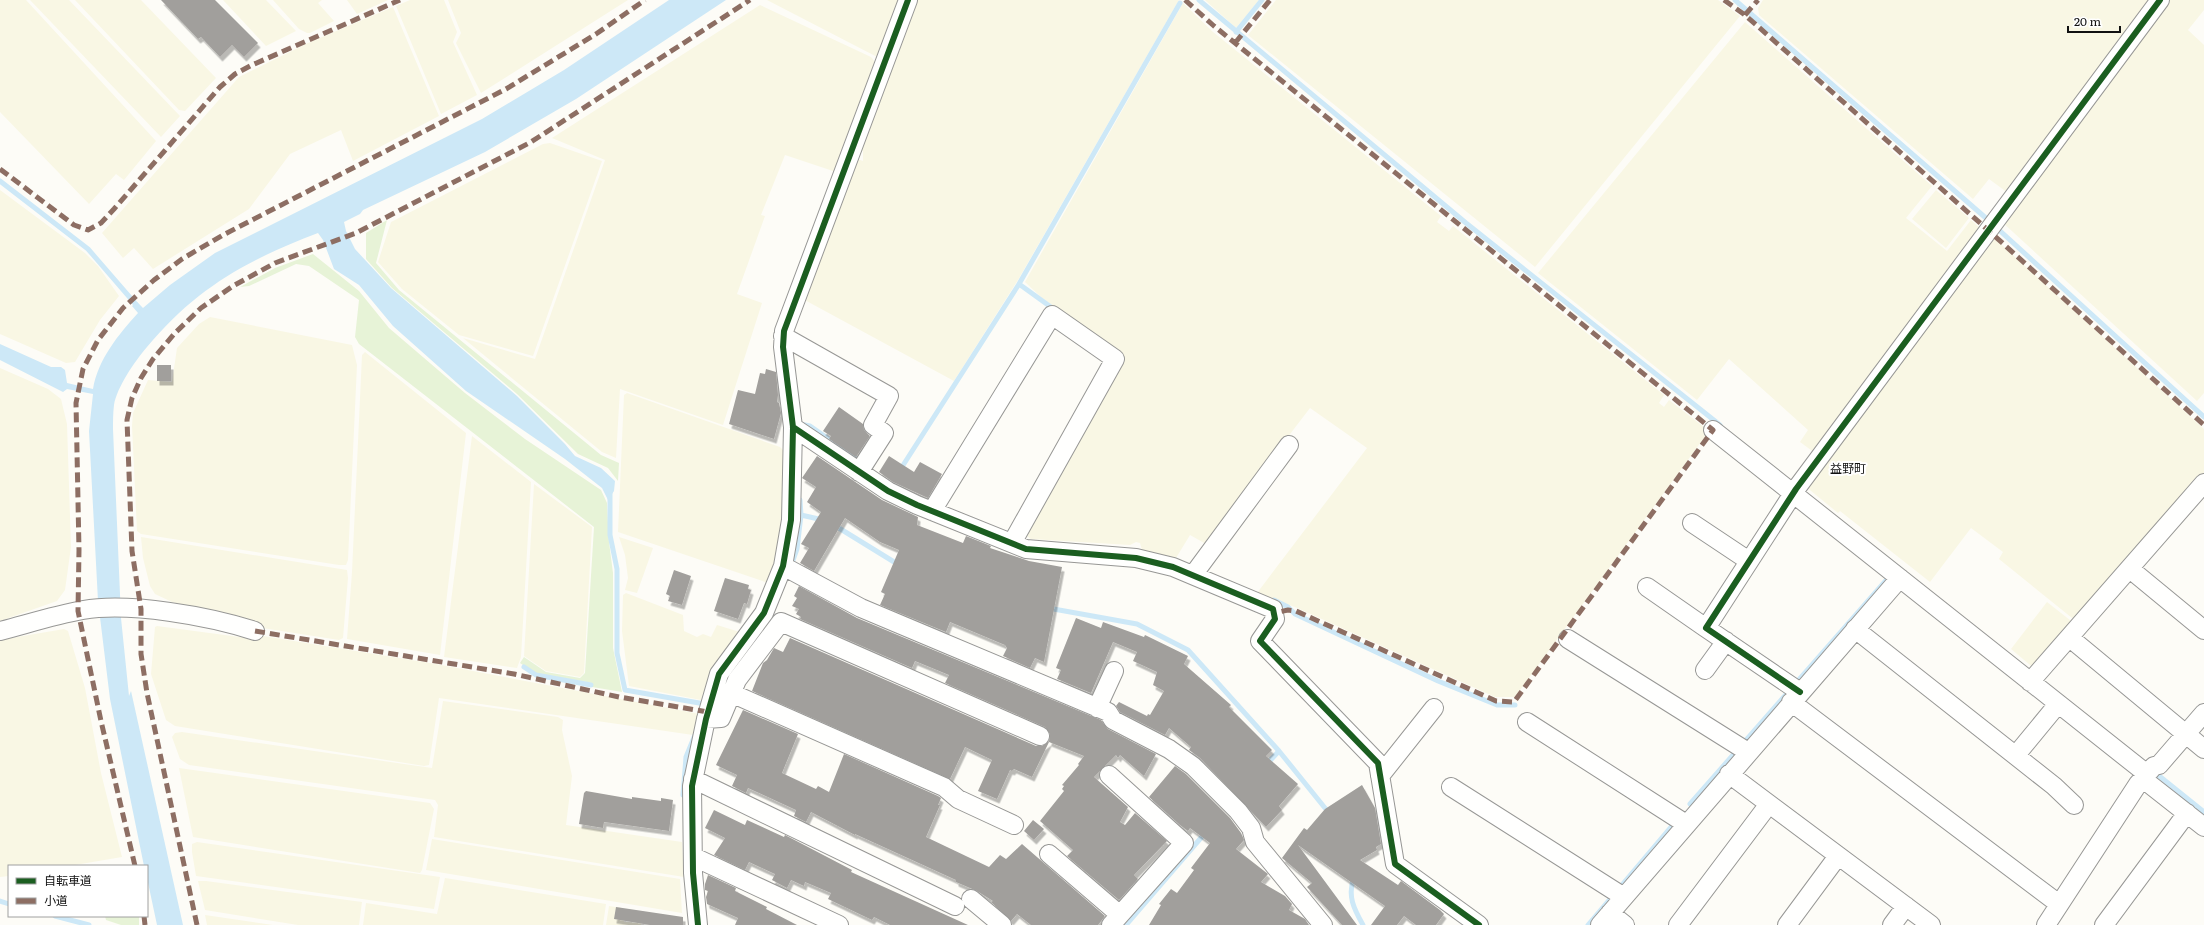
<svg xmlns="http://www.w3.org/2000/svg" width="2204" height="925" font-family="Literata,'Noto Sans JP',serif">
<defs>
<filter id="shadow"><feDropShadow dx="2.5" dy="4.5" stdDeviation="0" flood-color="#0004"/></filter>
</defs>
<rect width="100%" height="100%" fill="#fdfcf7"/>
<path fill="#f9f7e4" d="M0,0h26l130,141 -32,39 -8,-6 -27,30 -89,-92z
M30,0h39l111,116 -19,21z
M75,0h66l75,78 -31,33 -6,-1z
M223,0h43l30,31 -30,15z
M273,0h49l-4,3 16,18 -24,12h-3l-8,-4z
M347,0h41l-31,14z
M410,0h34l13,32 -4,10 24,53 -36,19 -45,-108z
M448,0h180l-147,93 -25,-50 5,-10z
M767,0h135l-21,59z
M915,0h264l-161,280 -64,101 -153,-83 54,-140 8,3v-10l-5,-3z
M1205,0h54l-23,28z
M1276,0h442l22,16 -205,251 -287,-232z
M1763,0h389l-144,193 -19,-14 -16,20 -214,-184 -1,-7z
M2167,0h37v10l-16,20 16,15v348l-7,8 -195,-179z
M1183,3l30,29 228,184 -4,6 12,9 4,-5 211,169 -5,8 5,4 5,-7 40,31 -194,266h-20l-200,-90 -38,-14 110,-145 -57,-40 -104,136 -16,-9 -14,23 -34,-8 -2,-7 -4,-1 -6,3 -99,-6 -7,-5 100,-178 -82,-58 -17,-16z
M760,5l111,52 4,5 -39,110 -51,-17 -24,60 4,1 -28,78 25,9 -39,122 -103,-36 -4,69 -14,-6 -139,-114 72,21 70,-199 -53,-22z
M393,7l46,109 -86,45 -12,-31 -51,24 -41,55 -96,60 -19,-21 -11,10 -21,-25 137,-156 69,-34z
M1745,22l187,164 -26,32 41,33 24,-31 11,10 -167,223 -15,-11 8,-12 -79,-71 -32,41 -159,-127z
M550,143l52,18 -69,195 -74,-21 -57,-46 -24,-27 13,-40 152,-78z
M0,190l85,63 13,13 21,30 -19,24 -25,42 -9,1 -66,-29z
M1936,190l33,28 -23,30 -34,-29z
M1992,236l212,193v46l-127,147 -78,-63 4,-7 -32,-24 -41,54 -90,-71 -2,2 -33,-27z
M210,317l142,28 5,20 -9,195 -2,5h-7l-198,-31 -4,-3 -5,-105 1,-13 15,-33 24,2 5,-34 22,-24z
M365,352l101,81 -26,222 -93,-16 5,-67 10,-217z
M0,368l48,21 13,10 6,25 4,123 -6,43 -8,11 -57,20z
M627,393l153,54 4,4 3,64 -16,69 -153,-52 6,-137z
M472,436l59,46 -10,175 -4,11 -73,-11z
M534,484l58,43 -8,146 -4,4 -34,-6 -22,-15z
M141,537l206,33 1,8 -5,60 -4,2 -83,-13 -6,-8 -30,-4 -48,-13 -17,-8 -5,-8 -7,-28z
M619,537l34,11 -16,45 -12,-3 3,-12 -3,-23z
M626,593l57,22 1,16 13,6 6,-3 8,3 6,-12 26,8 -35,61 -5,-1 -2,7 -72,-14 -7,-55 1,-36z
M2047,602l28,22 -39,46 -25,-21z
M157,626l90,12 4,-4 185,30 264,50 -7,21 -254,-37 -10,67 -5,1 -249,-40 -9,-6 -15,-46 4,-47z
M64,629l4,2 17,57 16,85 21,84 -53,9h-60v10l-9,1v-237z
M443,701l115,16 5,3 -1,10 10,46 -6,49 116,17 2,35 -250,-40 4,-32 -3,-5 -246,-35 -9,-6 -8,-22 3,-4 7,-1 250,36z
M179,768l251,35 4,6 -12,61 -2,3 -227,-36z
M432,839l248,40 2,34 -256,-43z
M197,842l243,35 -6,32 -238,-33 -4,-24v-8z
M445,878l161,26 -3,21h-240l3,-22 71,11z
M198,881h8l156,21 -3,23h-61l-93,-15z
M609,906l13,2 2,14 17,1v2h-35z
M205,915l68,10h-66z"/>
<path fill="#e7f3d7" d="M387,220l-11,43 23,27 202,165 18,8 -1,18 -10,-13 -30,-14 -61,-60 -125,-106 -26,-29v-26z
M313,254l46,37 30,37 76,65 60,46 76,51 6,13 2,39 4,31v75l9,44 -30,-5v-4l-57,-10 -15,-10 4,-6 22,15 34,6 5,-5 9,-146 -235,-183 -4,-7 4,-37 -50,-34 -13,-2 -47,22 -9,1 35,-19z
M105,916h34v9h-18l-15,-5z"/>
<path fill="#cde8f7" d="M669,0h57l-150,99 -91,53 -122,58 -3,4 -16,8 2,9 9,18 36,39 126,108 48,48 10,12 26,12 14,13 -1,10 -6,9 -6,-12 -37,-29 -99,-68 -73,-65 -34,-41 -25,-16 -11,-29 -5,-7c-71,27 -122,55 -171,114 -12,14 -30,40 -33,58 -1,8 -1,16 -1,24l8,189 8,78 2,-5 52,234h-26l-10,-47v-12h-3l-34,-167 -12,-98 -9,-170 4,-37 -26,-5 -4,3 -63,-32v-16l51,23h10l4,3 2,13 26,6c5,-30 26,-55 45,-76l-6,-7 5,-4 6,6 27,-23 45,-32 267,-134 82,-49z"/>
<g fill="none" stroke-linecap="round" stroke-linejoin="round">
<path stroke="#cde8f7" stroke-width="5" d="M1199,0l267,223 254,202
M1735,0l252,219 217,198
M1236,32l26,-32
M0,181l88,68 51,59
M1019,284l36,26
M800,424l10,2 46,32
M900,470l119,-186 161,-281
M610,489v46l7,34v84l8,37 80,14
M800,500l1,15
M834,525l65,40
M791,566l6,-17 4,-34 22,5
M1274,600l14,7 7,7 143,67 59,24h18
M1048,608l89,16 51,26 91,101 50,62
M752,644l15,-21
M524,667l12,8 55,10
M1266,765l13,-14
M2153,771l51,41
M683,795l3,-38 9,-22
M1690,804l199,-227
M1354,877c-7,19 0,32 9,48
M0,901l9,3
M55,916l34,9
M1126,925l80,-93
M1588,925l83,-98"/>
</g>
<path fill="#a19f9c" filter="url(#shadow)" d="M161,0h54l43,43 -14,14 -12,-12 -12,12 -19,-20 -3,2z
M157,365h14v16h-14z
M766,369l10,3 2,23 -1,7 2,1 2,10 -7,26 -45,-15 9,-34 17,4 5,-21 5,1z
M839,407l24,17 1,6 6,6 -14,21 -27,-18 2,-3 -8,-5z
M817,456l65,44 36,17 -1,8 46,18 3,-7 25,10 -1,2 39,13 33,6 -18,95 -9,-4 -5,10 -27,-12 4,-8 -2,-3 -55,-23 -4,10 -66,-27 5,-11 -4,-2 18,-42 -19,-8 -35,-24 -31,53 -14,-8 9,-15 -8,-4 20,-32 -14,-10 9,-15 -14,-9z
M889,456l25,16 6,-10 22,12 -14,24 -35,-16 -14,-10z
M674,570l17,6 -9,29 -14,-4 2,-5 -4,-2z
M725,578l24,7 -1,4 3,1 -4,14 -3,-1 -6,16 -24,-8z
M799,586l58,32 244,102 7,9 48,25 -12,22 -24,-21 -2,3 -2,-3 -22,22 34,30 -8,15 5,3 10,-12 32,28 -33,34 4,4 -17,19 -2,2 -52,-44 6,-6 -33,-29 24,-30 -2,-2 2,-3 -2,-1 17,-20 -1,-1 6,-8 -35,-14 -17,35 -18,-8 -2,2 -2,-1 -13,29 -19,-8 14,-31 -27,-13 -15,32 -198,-88 11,-28 4,-3 7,-12 9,4 7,-14 246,108h6l7,-5 1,-7 -5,-7 -100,-44 4,-8 -34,-14 -3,7 -112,-49 1,-2 -5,-3 3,-5 -7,-3 5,-8 -3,-2z
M1076,618l25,10 2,-6 41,15 1,-2 43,21 -4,8 47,41 -2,2 43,43 -6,6 32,28 -19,22 3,4 -16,17 -66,-69 -11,-8 2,-3 -22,-19 -4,7 -45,-23 -4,-6 3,-4 28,14 1,-2 2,1 14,-24 -11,-6 4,-13 -24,-11 4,-9 -24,-10 -22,51 -34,-14 4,-9 -5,-2z
M743,710l55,24 -16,39 34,16 2,-3 11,6 15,-38 94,42 3,2 -3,7h2l-14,32 63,30 11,-12 6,4 16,-15 83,72 -7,9h-67l-14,-11 -6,7 -20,-19 2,-1 -16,-10 -21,-9v-2l-101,-46v1l-44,-23 -5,10 -12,-6 2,-6 -48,-22 -2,5 -14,-7 5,-11 -21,-10z
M1175,766l11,8 44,44 11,15 3,7 -8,9 32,25 -7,8 24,14 7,8 -3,6 16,9 4,6h-160l12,-20 -2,-1 12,-15 6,4 17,-23 -3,-2 19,-25 -20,-15 -2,3 -8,-6 -31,-28z
M1362,785l13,23 6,36 -5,3 1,3 -17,10 38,25 3,-4 39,29 4,4 -8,11h-20l-12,-9 -7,9h-26l14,-19 -87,-61 59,80h-15l-35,-38 5,-4 -30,-25 22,-30 3,2 18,-21z
M586,791l46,8v-2l29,4v-3l12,2 -4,31 -65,-9 -1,6 -24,-4 5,-31z
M714,810l31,15 2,-5 37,17 1,-2 67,35 -1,2 117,53h-78l-16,-8 -2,3 -44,-21 3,-6 -26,-11 -1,4 -13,-6 -4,8 -15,-8 3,-6 -26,-12 -4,8 -31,-15 11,-17 -20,-10z
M1033,820l11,9 -10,11 -10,-9z
M708,875l28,13 -1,3 32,16 -1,2 31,16h-62l3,-7 -31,-14 -1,-7 2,-6 -3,-1v-6z
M616,907l67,10v8h-33l-36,-6z"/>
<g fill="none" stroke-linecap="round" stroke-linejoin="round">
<g stroke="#979795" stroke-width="20">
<path id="minor" d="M783,336l106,60 -16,29 11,8 -25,39
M793,427l95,64 29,14 109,44 110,9 37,9 100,42 2,10 -15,22 118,122 17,101 84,61
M1713,430l434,344
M932,511l120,-196 63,44 -103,184
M1692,523l57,38
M783,566l78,42 247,104 5,8 56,29 24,17 45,45 13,17 4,14 68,83
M2130,569l74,61
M1193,575l96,-130
M1647,587l59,41
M1855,629l199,157 20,19
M0,631c27,-7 55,-16 83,-21 47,-8 126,6 172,21
M2070,638l134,111
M1568,639l180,113
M1705,670l21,-29
M2030,682l174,-199
M1800,692l-94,-64 90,-139 364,-489
M731,693l213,94 14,12 56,26
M1791,702l268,202
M1097,708l17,-37
M706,719l15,-1 16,-38 44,-58 259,114
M1527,722l159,102
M2016,755l42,-51
M1729,774l202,151
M1109,775l75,68 -73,82
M1380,776l54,-68
M693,779l262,127
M2143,779l61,48
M1451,787l173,110
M1049,854l71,61
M694,857l145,68
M971,899l31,26
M1610,913l15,12
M698,925l-5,-52 -1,-87 14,-67 13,-45 45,-61 19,-47 8,-46 2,-93 -10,-80 1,-16 124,-331
M1600,925l300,-347
M1678,925l91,-121
M1787,925l51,-69
M1892,925l14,-19
M2046,925l92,-141 16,-18 5,-1 45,-52
M2104,925l83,-112"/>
</g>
<use href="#minor" stroke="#fffffe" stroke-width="18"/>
<path stroke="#8d6e63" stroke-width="5" stroke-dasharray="10 5" stroke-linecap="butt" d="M1185,0l29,26 499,404 -199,272 -18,-1 -200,-90 -8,-1 -14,3
M1724,0l21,15 243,215 216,195
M1745,15l13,-15
M1235,43l35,-43
M0,169l74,56 14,5 13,-7 13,-14 106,-122 15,-13 17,-9 148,-65
M255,631l259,43 105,23 89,15
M135,866l-34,-145 -23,-110 1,-61 -3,-147 7,-34 15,-29 25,-32 31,-28 28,-21 41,-24 283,-146 90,-55 49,-34
M144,916l1,9
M197,925l-50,-232 -6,-39v-45l-9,-58 -5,-131 5,-22 9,-20 12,-19 22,-26 26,-25 32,-22 42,-23 81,-30 175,-91 219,-142"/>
<g stroke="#fff" stroke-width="8">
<path id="cycleway" d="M793,427l95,64 29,14 109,44 110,9 37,9 100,42 2,10 -15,22 118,122 17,101 84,61
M1800,692l-94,-64 90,-139 364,-489
M698,925l-5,-52 -1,-87 14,-67 13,-45 45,-61 19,-47 8,-46 2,-93 -10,-80 1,-16 124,-331"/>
</g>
<use href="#cycleway" stroke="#1b5e20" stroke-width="6"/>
</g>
<g text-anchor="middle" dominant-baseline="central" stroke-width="4" stroke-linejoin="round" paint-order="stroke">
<g font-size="12" fill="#111" stroke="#fff">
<text x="1848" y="468">益野町</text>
</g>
</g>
<rect x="8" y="865" width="140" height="52" fill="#ffffff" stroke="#a0a0a0"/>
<rect x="16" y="878" width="20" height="6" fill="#1b5e20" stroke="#a0a0a0"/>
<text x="44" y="885" font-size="12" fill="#111111">自転車道</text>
<rect x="16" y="898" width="20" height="6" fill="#8d6e63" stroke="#a0a0a0"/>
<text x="44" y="905" font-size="12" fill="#111111">小道</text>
<path d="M2068 26v6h52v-6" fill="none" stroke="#111111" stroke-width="2"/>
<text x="2074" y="26" font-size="12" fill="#111111" stroke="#ffffff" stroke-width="3" paint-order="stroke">20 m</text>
</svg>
